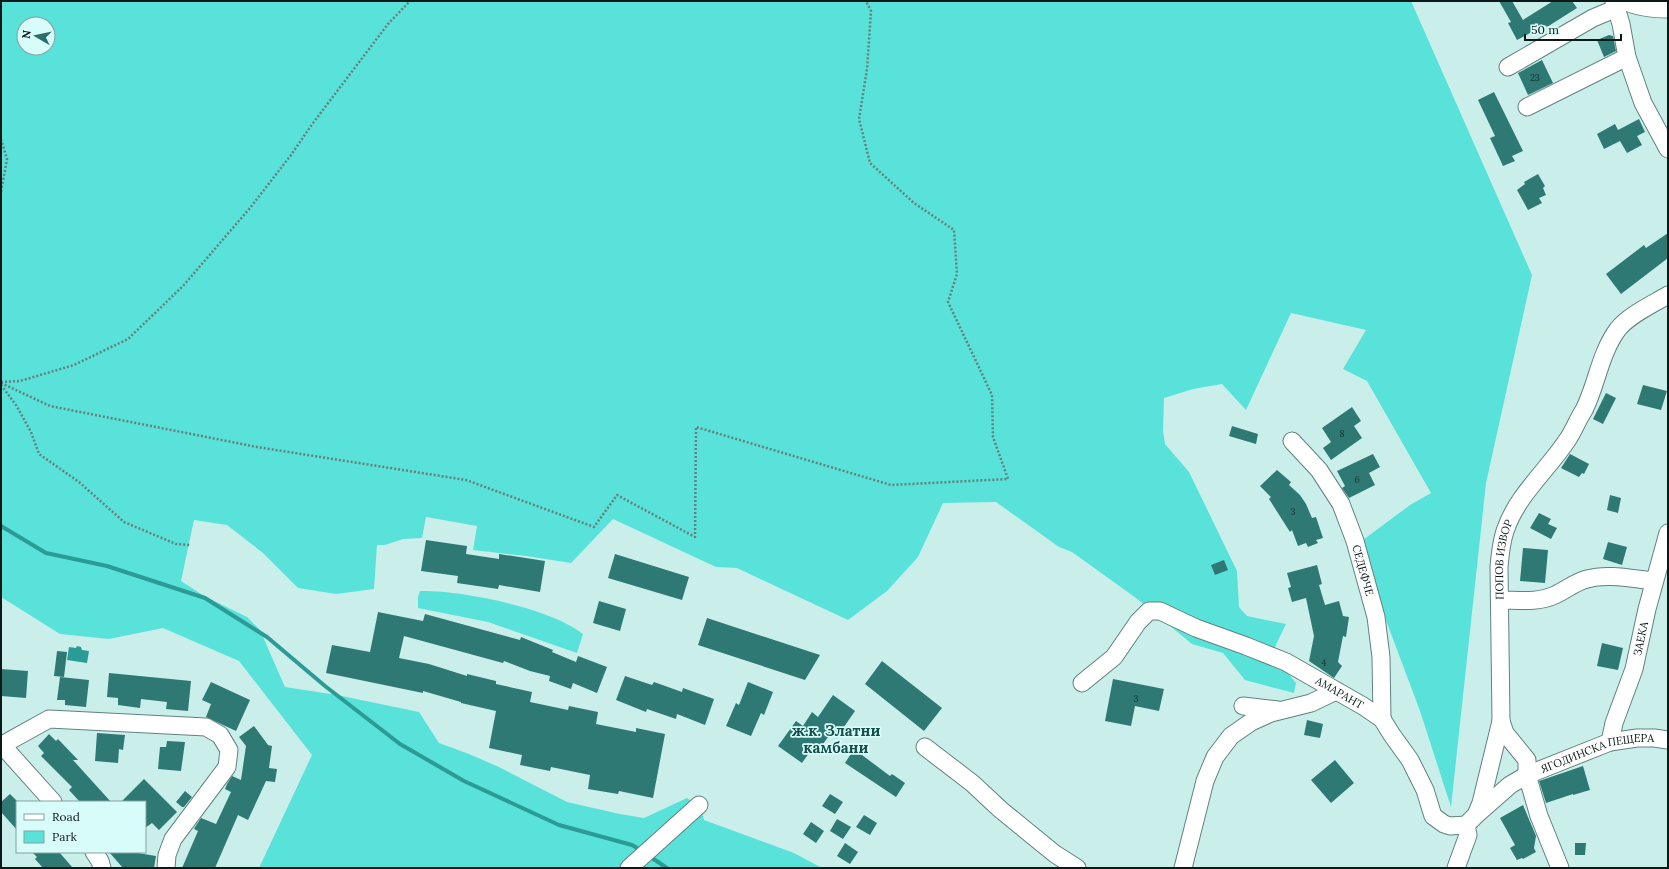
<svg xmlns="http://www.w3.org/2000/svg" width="1669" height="869" font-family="Lora,serif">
<rect width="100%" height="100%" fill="#caefeb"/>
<path fill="#59e2d9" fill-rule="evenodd" d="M1,1h1410l121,274 -46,208 -35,324 -31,-96 -33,-88 -24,-83 47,-35 21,-12 -64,-112 -24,-12 23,-39 -75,-17 -45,97 -24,-26 -29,5 -29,9 -1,33 2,13 24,28 48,99 2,36 8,9 39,8 -14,29 24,30 -2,10 -49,-13 -22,-27 -31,-9 -56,-46 -64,-46 -13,-5 -63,-45 -53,1 -25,54 -31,34 -39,29 -111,-52 -21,-1 -103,-48 -42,44 -45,-7 -53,-6 4,-24 -51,-9 -4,21 -19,1 -18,6h-8l-3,44 -38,5 -38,-6 -35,-35 -36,-28 -33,-5 -13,61 23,15 43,21 13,13 25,57 52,8 82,17 20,31 30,11 30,13 68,35 53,12 24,4 43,-20 13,8 4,14 90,33 28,15h-563l53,-113 -73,-94 -76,-33 -54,11 -49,-5 -59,-37zM24,24h24v24h-24z
M420,591c41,-1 131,17 163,43l-6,19 -89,-31 -70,-14v-11z"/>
<path fill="#2a9b95" d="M77,646l4,1 1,3 7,1 -2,12 -20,-3 2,-13 7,1z"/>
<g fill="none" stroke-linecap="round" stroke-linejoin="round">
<path stroke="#2a9b95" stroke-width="4" d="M1,526l45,27 61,13 98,32 62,39 58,49 75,58 64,37 95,44 73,20 10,6
M649,856l18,12"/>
</g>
<path fill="#2f7975" d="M1499,1h13l11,19 30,-19h19l5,7 -30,19 -2,-2 -28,15 -9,-17 3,-1z
M1609,35l4,1 3,15 -12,6 -7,-17z
M1542,60l11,23 -25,12 -10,-22z
M1494,92l29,59 -11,5 3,5 -12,5 -13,-28 5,-2 -17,-36z
M1639,119l6,13 -8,4 5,9 -15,8 -7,-12 -16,8 -7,-15 18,-10 3,6z
M1538,174l7,12 -2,2 3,7 -7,3 3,5 -14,7 -11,-20 8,-6 -1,-2z
M1668,233v25l-47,36 -15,-20 38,-29 2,3z
M1643,385l24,6 -6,19 -24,-6z
M1606,393l10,5 -13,26 -10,-5z
M1352,407l9,14 -7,5 8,12 -31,22 -8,-12 8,-6 -9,-14z
M1232,426l26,8 -2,10 -27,-8z
M1373,454l7,13 -11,6 6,12 -26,13 -7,-10 3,-2 -8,-15z
M1570,454l19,10 -5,10 -2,-1 -3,4 -18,-9z
M1277,470l14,12 -2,3 11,10 6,9 6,14 4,-1 7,21 -7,2 2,3 -10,4 -2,-4 -8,3 -6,-16 -2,2 -21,-33 2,-2 -11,-11z
M1610,495l11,3 -3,15 -11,-3z
M1539,513l12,6 -3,5 9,4 -6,11 -21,-11z
M426,540l41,6 -1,8 33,5v-5l46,7 -5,31 -41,-7 -1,4 -41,-6 1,-7 -37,-5z
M1608,542l19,5 -5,18 -19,-6z
M1523,548l25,2 -3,33 -25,-2z
M615,554l74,23 -7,23 -74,-22z
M1224,560l4,10 -13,5 -4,-10z
M1317,565l5,19 -3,1 6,20 14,-4 4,15 6,1 -3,20 -3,-1 -5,26 4,4 -8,12 -25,-17 5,-25 -8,-38 -14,4 -4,-14 3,-1 -4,-14z
M599,601l27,8 -6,22 -27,-8z
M378,612l45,9 2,-7 95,26 1,-3 32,13 -1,2 24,10 2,-6 29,11 -10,26 -24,-10 -2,6 -22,-8 1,-5 -20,-5 -26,-10 -1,2 -99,-27 -5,22 30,6 38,12v-2l29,7v3l36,8 -2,10 38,8 1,-4 29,6 -2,12 40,8v-4l29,6 -12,64 -34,-7 -1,3 -30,-5 2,-14 -39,-8 -1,4 -30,-6 2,-10 -33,-7 7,-37 -35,-8v-1l-38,-11v2l-97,-20 6,-28 38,7z
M707,618l113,37 -15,25 -107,-35z
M1602,643l21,5 -5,22 -21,-4z
M57,651l10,1 -3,25 -10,-1z
M882,661l60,47 -18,23 -59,-47z
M1,669l27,2 -2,27 -25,-2z
M109,673l82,8 -3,30 -22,-2 1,-7 -26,-3 -1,9 -22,-3v-7l-11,-1z
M625,676l27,9 2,-3 28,10 1,-4 31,11 -9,26 -28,-11 -1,5 -29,-10 -1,3 -30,-12z
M60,677l29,3 -3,27 -21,-2v-5h-8z
M1113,679l51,10 -5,22 -24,-5 -4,20 -26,-5z
M211,682l39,18 -14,31 -30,-14 5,-13 -9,-4z
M748,682l25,10 -9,23 -3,-2 -10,23 -25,-10 10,-23 3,2z
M833,695l22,16 -16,23 -6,-4 -12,17 -5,-4 -14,20 -24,-17 18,-25 7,5 9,-14 6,5z
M1307,720l16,4 -3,14 -16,-3z
M254,726l14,19 4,1 -3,22 8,1 -2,13 -9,-1 -18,39 -10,-5 -23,53h-33l16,-37 -4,-2 1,-2 6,-9 15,6 15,-32 -6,-3 2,-5 5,-8 9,4 5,-34 -7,-9z
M97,733l28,2 -2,15 -4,-1 -1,14 -23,-2z
M49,734l7,7 2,-2 20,21h-5l38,42h-31l-11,-12 3,-3 -31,-31 3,-3 -6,-7z
M167,741l18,1 -4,29 -23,-2 2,-22h6z
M854,749l36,27 2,-2 13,9 -9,14 -51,-34z
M1335,760l19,23 -23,20 -20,-23z
M1583,766l7,24 -17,5v-1l-27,9 -7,-22z
M144,779l33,33 -18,18 -7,-7 -7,5v-26h-24z
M185,791l7,6 -8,10h-2l-6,-5z
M10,794l7,7v29l-16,-18v-10z
M830,794l13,8 -8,12 -13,-8z
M1523,805l13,31 -2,12 2,4 -13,7 -1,-1 -5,2 -7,-12 5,-3 -15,-27z
M864,815l13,8 -7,12 -14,-8z
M837,819l14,8 -8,12 -13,-8z
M811,822l13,9 -8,12 -13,-9z
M845,843l13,9 -8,12 -13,-8z
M1575,843h11l-1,12h-10z
M32,852h27l14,16h-30l-8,-9 2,-2z
M109,852h23l24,4 -2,12h-31z"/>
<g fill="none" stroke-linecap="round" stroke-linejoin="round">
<g stroke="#60827f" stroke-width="19">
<g id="minor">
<path d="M1614,1l7,23 6,33 16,46 25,46"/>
<path d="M1625,1c13,7 28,8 43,8"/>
<path d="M1508,67l85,-49 24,-10"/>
<path d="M1527,107l100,-50"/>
<path id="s1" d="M1292,441l27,29 22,34 14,37 21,76 5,40 1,62"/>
<path d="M1500,600c18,0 38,3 55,-5 11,-5 20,-13 32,-16 21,-6 46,0 67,2"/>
<path id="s2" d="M1082,683l32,-26 24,-35 11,-11h11l36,17 50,18 40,16 77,44 19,13 10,16 18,25 15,30 8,26 11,8 6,2 16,-1 10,-10 5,-12 20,-82"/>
<path d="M1243,706l35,4"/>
<path id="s3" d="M1610,742l4,-19 20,-54 13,-60 21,-76"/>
<path d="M1,744l52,58"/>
<path d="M2,745l47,-26 157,8 14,8 9,15 -2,17 -54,72 -6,16 -1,13"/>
<path d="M925,747l47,36 29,27 54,44 22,14"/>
<path id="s4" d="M1477,814l33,-29 17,-10 83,-33 27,-4h17l14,2"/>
<path d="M94,852l6,9 2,7"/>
<path d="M629,868l70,-63"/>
<path d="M1183,868l22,-87 10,-24 16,-21 20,-14 20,-9 40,-10 25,-12"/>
<path d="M1456,868l12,-33 -2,-10"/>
<path id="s5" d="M1560,868l-21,-52 -12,-41v-15l-22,-27 -4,-12 -2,-154c1,-12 2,-24 6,-36 12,-36 42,-60 63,-92 6,-9 10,-20 16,-29 13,-26 16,-57 34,-81 11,-14 35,-25 50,-34"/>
</g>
</g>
<path stroke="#66807d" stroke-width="2.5" stroke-dasharray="2 2" stroke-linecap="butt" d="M1,139l6,20 -6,33
M1,382l19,-1 54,-16 54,-26 55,-53 67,-78 41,-53 22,-32 75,-99 22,-23
M1,383l49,23 207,41 209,33 128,47 23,-32 78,42 1,-110 195,58 117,-6 -15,-42 -1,-42 -44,-93 9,-28 -3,-44 -40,-27 -44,-40 -11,-44 8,-50 4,-58 -5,-10
M1,385l15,20 15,27 8,22 40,28 45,40 52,22 14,1"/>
<use href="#minor" stroke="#fff" stroke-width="17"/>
</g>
<g text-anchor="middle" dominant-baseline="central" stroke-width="3.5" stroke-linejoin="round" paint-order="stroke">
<g font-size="9" fill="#14312f">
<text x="1535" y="77">23</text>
<text x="1342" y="433">8</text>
<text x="1357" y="479">6</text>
<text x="1293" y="511">3</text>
<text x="1324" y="662">4</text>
<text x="1136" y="698">3</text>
</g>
<g font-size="11" fill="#0b1918" stroke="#d7fcf9">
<text stroke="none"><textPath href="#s5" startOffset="323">ПОПОВ ИЗВОР</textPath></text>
<text stroke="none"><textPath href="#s1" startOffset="150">СЕДЕФЧЕ</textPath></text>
<text stroke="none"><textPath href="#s3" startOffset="108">ЗАЕКА</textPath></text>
<text stroke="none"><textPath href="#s2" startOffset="308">АМАРАНТ</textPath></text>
<text stroke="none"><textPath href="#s4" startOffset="138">ЯГОДИНСКА ПЕЩЕРА</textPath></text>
</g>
<g font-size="15" font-weight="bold" fill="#13504c" stroke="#d7fcf9">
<text x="836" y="730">ж.к. Златни<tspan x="836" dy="17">камбани</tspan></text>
</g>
</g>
<rect width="1669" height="869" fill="none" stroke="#0b1918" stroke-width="4"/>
<rect x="16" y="801" width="130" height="52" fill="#d7fcf9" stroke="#85a19f"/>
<rect x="24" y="814" width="20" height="6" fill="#ffffff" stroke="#85a19f"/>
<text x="52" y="821" font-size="12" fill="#0b1918">Road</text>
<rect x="24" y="831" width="20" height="12" fill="#59e2d9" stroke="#85a19f"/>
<text x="52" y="841" font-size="12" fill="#0b1918">Park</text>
<g transform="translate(36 36) rotate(279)"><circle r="19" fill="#d7fcf9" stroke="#85a19f"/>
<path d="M0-3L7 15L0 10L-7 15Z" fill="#26706b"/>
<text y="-6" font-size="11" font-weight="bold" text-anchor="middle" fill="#0b1918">N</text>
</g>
<path d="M1525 34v6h96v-6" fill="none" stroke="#0b1918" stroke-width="2"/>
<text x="1531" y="34" font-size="12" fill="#0b1918" stroke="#d7fcf9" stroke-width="3" paint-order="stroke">50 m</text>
</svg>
